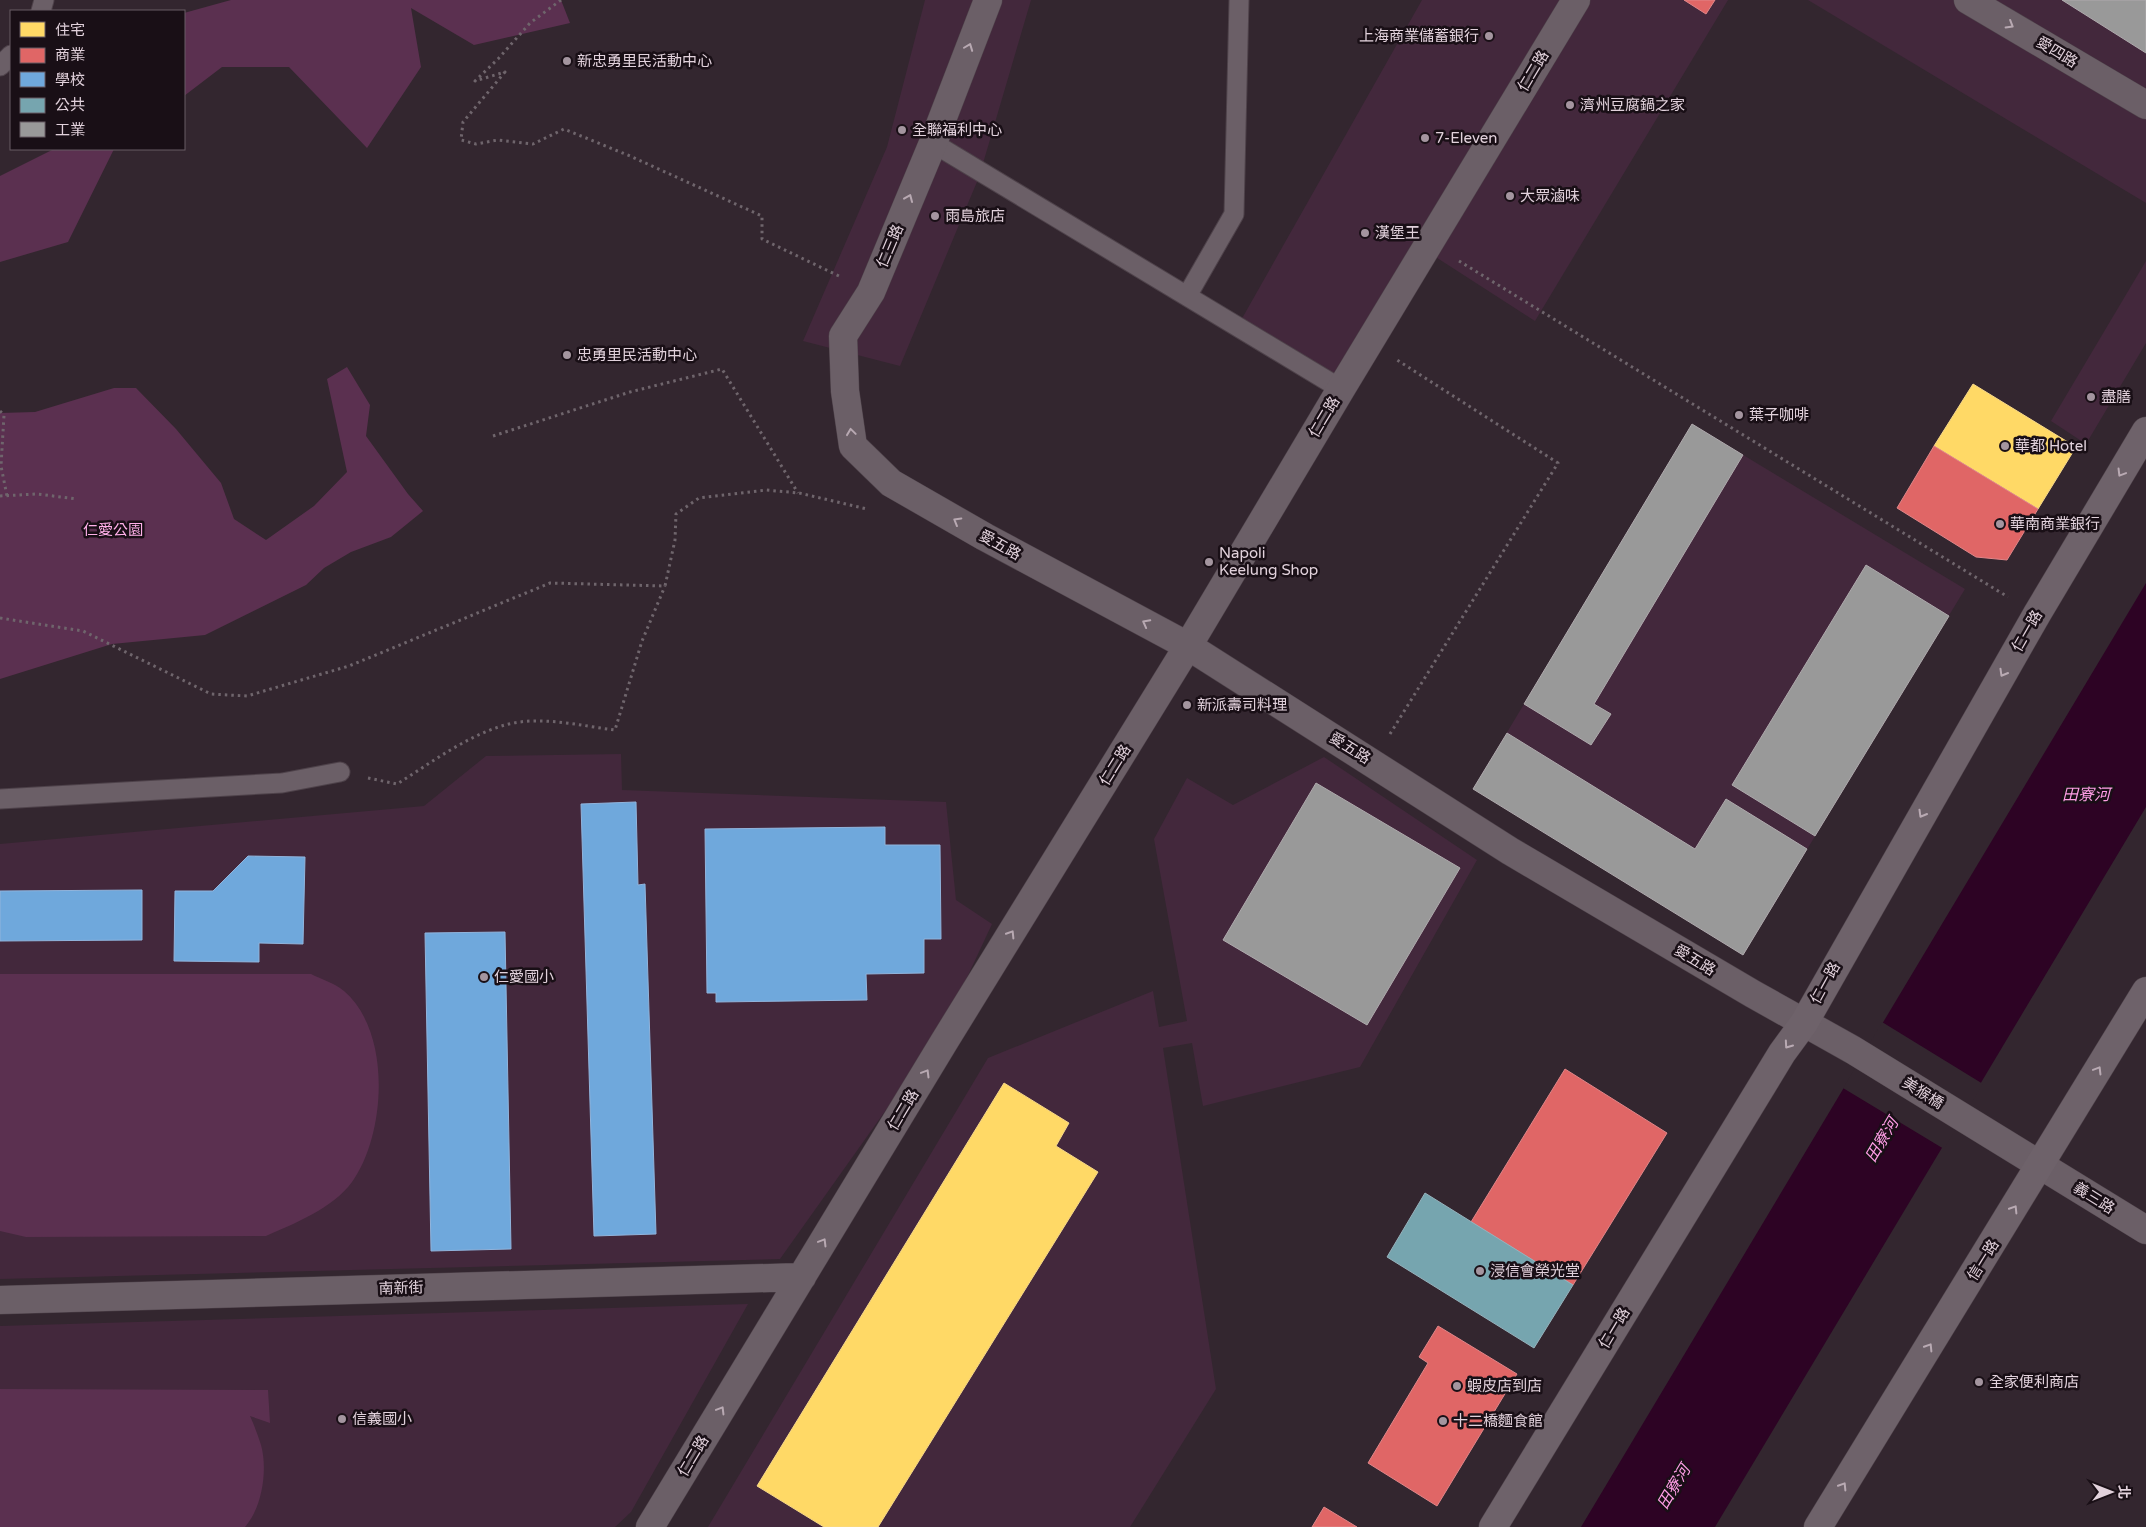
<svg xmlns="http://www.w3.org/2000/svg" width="2146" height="1527" font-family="'Varela Round','Noto Sans TC',sans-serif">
<rect width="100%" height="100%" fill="#33262f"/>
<path fill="#43283c" d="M925,0h106l-52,177 -79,189 -97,-25 84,-194z
M1422,0h306l-193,321 -104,-67 -83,134 -108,-66z
M1808,0h338v203z
M2146,261v82l-60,101 -35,-23z
M1692,424l273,165 -222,366 -270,-166z
M621,754l1,36 324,12 10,98 36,24 -50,107 -162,228 -780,20v-435l424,-38 62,-50z
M1324,757l153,103 -117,207 -157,39 -11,-63 -29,5 53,341 -86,138h-252l220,-355 -42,-26 13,-23 -65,-40 -247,403 67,41h-116l280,-469 165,-67 6,36 28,-6 -33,-182 33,-61 46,27z
M748,1304l-117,208 -16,15h-615v-201z"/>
<path fill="#5b3050" d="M231,0h330l9,23 -96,22 -63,-37 10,59 -54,81 -78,-81h-67l-38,29v-83z
M54,149h60l-46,93 -68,20v-86z
M347,367l23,38 -4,31 42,58 15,17 -32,26 -40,15 -27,16 -18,17 -101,50 -93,9 -112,35v-266l35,-1 79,-24h22l40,41 45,54 13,36 32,21 48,-34 33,-34 -20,-93z
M0,974h311c10,5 25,10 33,17 48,41 42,144 8,191 -20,27 -57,41 -86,54l-240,1 -26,-6z
M0,1389l268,1 2,33 -20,-7c4,9 8,19 11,29 7,25 1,63 -16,82h-245z"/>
<path fill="#2d0324" d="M2146,583v224l-431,720h-134z"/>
<path fill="#33262f" d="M1882,1022l101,62 -39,65 -101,-61z"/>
<path fill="#ffd966" stroke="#f6d789" d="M1973,384l103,63 -38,62 -104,-63z
M1004,1083l65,40 -13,23 42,26 -220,355h-54l-67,-41z"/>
<path fill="#e06666" stroke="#e08689" d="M1684,0h31l-9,14z
M1934,446l104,63 -31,51 -31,-3 -79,-49z
M1565,1069l102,64 -94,152 -102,-63z
M1438,1326l79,48 -80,132 -69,-43 60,-100 -9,-6z
M1324,1507l33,20h-45z"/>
<path fill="#6fa8dc" stroke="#91b4dc" d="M636,802l2,83 7,-1 11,350 -62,2 -13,-432z
M885,827v18h55l1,94h-17v34l-58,1 1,26 -151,2v-9h-9l-2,-164z
M248,856l57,1 -2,87 -44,-1v19l-85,-1 1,-70h38z
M142,890v50l-142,1v-50z
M505,932l6,317 -80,2 -6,-318z"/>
<path fill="#76a5af" stroke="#96b2bc" d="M1425,1193l148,92 -39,63 -147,-91z"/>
<path fill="#999" stroke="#afaaad" d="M2062,0h84v53z
M1692,424l51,31 -149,249 17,10 -20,31 -67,-41z
M1866,565l83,51 -134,220 -83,-51z
M1507,733l188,116 31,-50 81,50 -64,106 -270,-166z
M1316,783l144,85 -93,157 -144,-85z"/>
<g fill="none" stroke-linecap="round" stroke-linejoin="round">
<g stroke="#4e424a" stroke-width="21">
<path id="lane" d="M41,11l3,-11
M0,66l11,-11
M933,143l408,246
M1187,296l47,-82 5,-214
M0,799l282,-16 58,-11"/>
</g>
<g stroke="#4e424a" stroke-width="29">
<path id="street" d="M988,0l-55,143 -62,149 -28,44 2,55 8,55 38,37 94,54 203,109 322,205 243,143 100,56 293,180
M1968,0l178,105
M0,1300l802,-23
M650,1527l294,-485 244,-396 153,-257 235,-389"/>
</g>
<g stroke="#4e424a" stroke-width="29">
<path id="secondary" d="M1493,1527l289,-474 22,-30 233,-409 109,-183
M1818,1527l328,-536"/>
</g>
<path stroke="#6f656c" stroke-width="3" stroke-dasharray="2.5 4" stroke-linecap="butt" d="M561,0l-31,23 -32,36 -23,22 30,-9 -42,50 -2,18 15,4 22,-4 35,4 31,-15 66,27 132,60v23l79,38
M1459,261l549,336
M0,411l4,4 -3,51 6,30
M493,436l137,-44 92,-23 76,124
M0,496l37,-2 40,5
M0,618l83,13 128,63 36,2 102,-30 201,-83 115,3 10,-46 1,-26 23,-16 67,-8 33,3 68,16
M1390,734l168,-271 -161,-103
M368,778l29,6c34,-21 69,-48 108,-59 35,-10 76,1 110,5l27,-89 23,-55"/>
<use href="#lane" stroke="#6b5f67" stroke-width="19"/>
<use href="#street" stroke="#6b5f67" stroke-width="28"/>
<use href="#secondary" stroke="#6e626a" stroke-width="28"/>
</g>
<defs><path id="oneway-chevron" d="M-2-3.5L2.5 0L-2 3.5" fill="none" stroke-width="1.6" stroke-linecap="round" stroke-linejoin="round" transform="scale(1.25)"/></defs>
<g stroke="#b8a9b2">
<use href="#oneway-chevron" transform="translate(2010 25) rotate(31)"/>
<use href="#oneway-chevron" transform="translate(969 47) rotate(-69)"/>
<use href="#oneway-chevron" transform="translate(909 198) rotate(-67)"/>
<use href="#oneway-chevron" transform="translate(851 432) rotate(-98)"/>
<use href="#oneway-chevron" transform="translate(957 521) rotate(-150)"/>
<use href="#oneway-chevron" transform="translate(1146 623) rotate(-152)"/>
<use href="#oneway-chevron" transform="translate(1011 934) rotate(-58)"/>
<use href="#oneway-chevron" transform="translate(926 1073) rotate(-59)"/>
<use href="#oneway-chevron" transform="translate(823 1242) rotate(-59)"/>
<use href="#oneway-chevron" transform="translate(721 1410) rotate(-59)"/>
</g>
<g stroke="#b9aab3">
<use href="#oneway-chevron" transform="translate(2121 473) rotate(121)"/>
<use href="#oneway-chevron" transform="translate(2003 673) rotate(120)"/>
<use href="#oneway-chevron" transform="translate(1922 814) rotate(120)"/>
<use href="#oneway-chevron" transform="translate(1788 1045) rotate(125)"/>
<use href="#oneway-chevron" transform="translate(2098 1070) rotate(-59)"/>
<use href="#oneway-chevron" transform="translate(2014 1209) rotate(-58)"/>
<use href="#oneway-chevron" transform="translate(1929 1347) rotate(-58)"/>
<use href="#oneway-chevron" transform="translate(1843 1486) rotate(-58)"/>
</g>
<g fill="#a4959f" stroke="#190f16" stroke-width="2">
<circle cx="1489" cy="36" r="5"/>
<circle cx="567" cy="61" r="5"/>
<circle cx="1570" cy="105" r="5"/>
<circle cx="902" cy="130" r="5"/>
<circle cx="1425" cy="138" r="5"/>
<circle cx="1510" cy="196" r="5"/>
<circle cx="935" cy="216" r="5"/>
<circle cx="1365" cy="233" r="5"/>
<circle cx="567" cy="355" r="5"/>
<circle cx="2091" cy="397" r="5"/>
<circle cx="1739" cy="415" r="5"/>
<circle cx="2005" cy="446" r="5"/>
<circle cx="2000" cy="524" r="5"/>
<circle cx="1209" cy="562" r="5"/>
<circle cx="1187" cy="705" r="5"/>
<circle cx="484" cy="977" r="5"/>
<circle cx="1480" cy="1271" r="5"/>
<circle cx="1979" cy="1382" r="5"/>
<circle cx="1457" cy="1386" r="5"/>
<circle cx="342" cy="1419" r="5"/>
<circle cx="1443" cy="1421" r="5"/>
</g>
<g text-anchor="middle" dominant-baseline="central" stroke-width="5" stroke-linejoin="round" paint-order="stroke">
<g font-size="15" fill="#e1d1db" stroke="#190f16" text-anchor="start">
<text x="1479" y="36" text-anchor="end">上海商業儲蓄銀行</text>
<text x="577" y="61">新忠勇里民活動中心</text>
<text x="1580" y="105">濟州豆腐鍋之家</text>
<text x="912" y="130">全聯福利中心</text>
<text x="1435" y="138">7-Eleven</text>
<text x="1520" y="196">大眾滷味</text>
<text x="945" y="216">雨島旅店</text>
<text x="1375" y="233">漢堡王</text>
<text x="577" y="355">忠勇里民活動中心</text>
<text x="2101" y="397">盡膳</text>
<text x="1749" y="415">葉子咖啡</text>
<text x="2015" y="446">華都 Hotel</text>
<text x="2010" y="524">華南商業銀行</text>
<text x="1219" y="553">Napoli<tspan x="1219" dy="17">Keelung Shop</tspan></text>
<text x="1197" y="705">新派壽司料理</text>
<text x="494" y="977">仁愛國小</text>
<text x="1490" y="1271">浸信會榮光堂</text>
<text x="1989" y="1382">全家便利商店</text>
<text x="1467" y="1386">蝦皮店到店</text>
<text x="352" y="1419">信義國小</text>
<text x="1453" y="1421">十二橋麵食館</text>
</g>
<g font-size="15" fill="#e1d1db" stroke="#190f16">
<text transform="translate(2057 52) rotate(31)">愛四路</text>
<text transform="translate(1533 71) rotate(-59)">仁二路</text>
<text transform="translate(890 246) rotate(-67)">仁三路</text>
<text transform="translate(1324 417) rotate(-59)">仁二路</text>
<text transform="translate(1000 545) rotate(29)">愛五路</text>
<text transform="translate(2027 631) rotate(-60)">仁一路</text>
<text transform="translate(1350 748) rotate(32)">愛五路</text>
<text transform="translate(1115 765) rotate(-58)">仁二路</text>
<text transform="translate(1695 960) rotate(31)">愛五路</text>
<text transform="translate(1825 983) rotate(-61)">仁一路</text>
<text transform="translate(1923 1093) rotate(32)">美猴橋</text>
<text transform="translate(903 1110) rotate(-59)">仁二路</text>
<text transform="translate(2094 1198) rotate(32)">義三路</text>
<text transform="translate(1983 1260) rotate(-58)">信一路</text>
<text transform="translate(401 1288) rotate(-2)">南新街</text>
<text transform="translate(1614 1328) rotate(-59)">仁一路</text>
<text transform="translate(693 1456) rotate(-59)">仁二路</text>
</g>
<g font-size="15" fill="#feafe8" stroke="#190f16">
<text x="113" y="530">仁愛公園</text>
</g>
<g font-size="16" font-style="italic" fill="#fe9de5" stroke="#190f16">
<text x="2086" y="795">田寮河</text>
<text transform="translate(1882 1140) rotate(-59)">田寮河</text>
<text transform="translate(1674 1487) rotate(-59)">田寮河</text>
</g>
</g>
<rect x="10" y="10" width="175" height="140" fill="#190f16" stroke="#695d65"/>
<rect x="20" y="22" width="25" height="15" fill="#ffd966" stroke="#695d65"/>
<text x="55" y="35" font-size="15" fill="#e1d1db">住宅</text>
<rect x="20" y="48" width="25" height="15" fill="#e06666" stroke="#695d65"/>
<text x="55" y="60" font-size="15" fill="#e1d1db">商業</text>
<rect x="20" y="72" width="25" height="15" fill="#6fa8dc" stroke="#695d65"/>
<text x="55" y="85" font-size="15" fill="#e1d1db">學校</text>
<rect x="20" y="98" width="25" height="15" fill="#76a5af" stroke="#695d65"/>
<text x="55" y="110" font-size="15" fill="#e1d1db">公共</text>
<rect x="20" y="122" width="25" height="15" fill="#999999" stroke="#695d65"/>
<text x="55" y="135" font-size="15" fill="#e1d1db">工業</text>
<g transform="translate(2111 1492) rotate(90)" stroke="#190f16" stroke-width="4" paint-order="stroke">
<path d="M0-4L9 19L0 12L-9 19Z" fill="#e1d1db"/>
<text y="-8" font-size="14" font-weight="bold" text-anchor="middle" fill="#e1d1db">北</text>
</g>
</svg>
